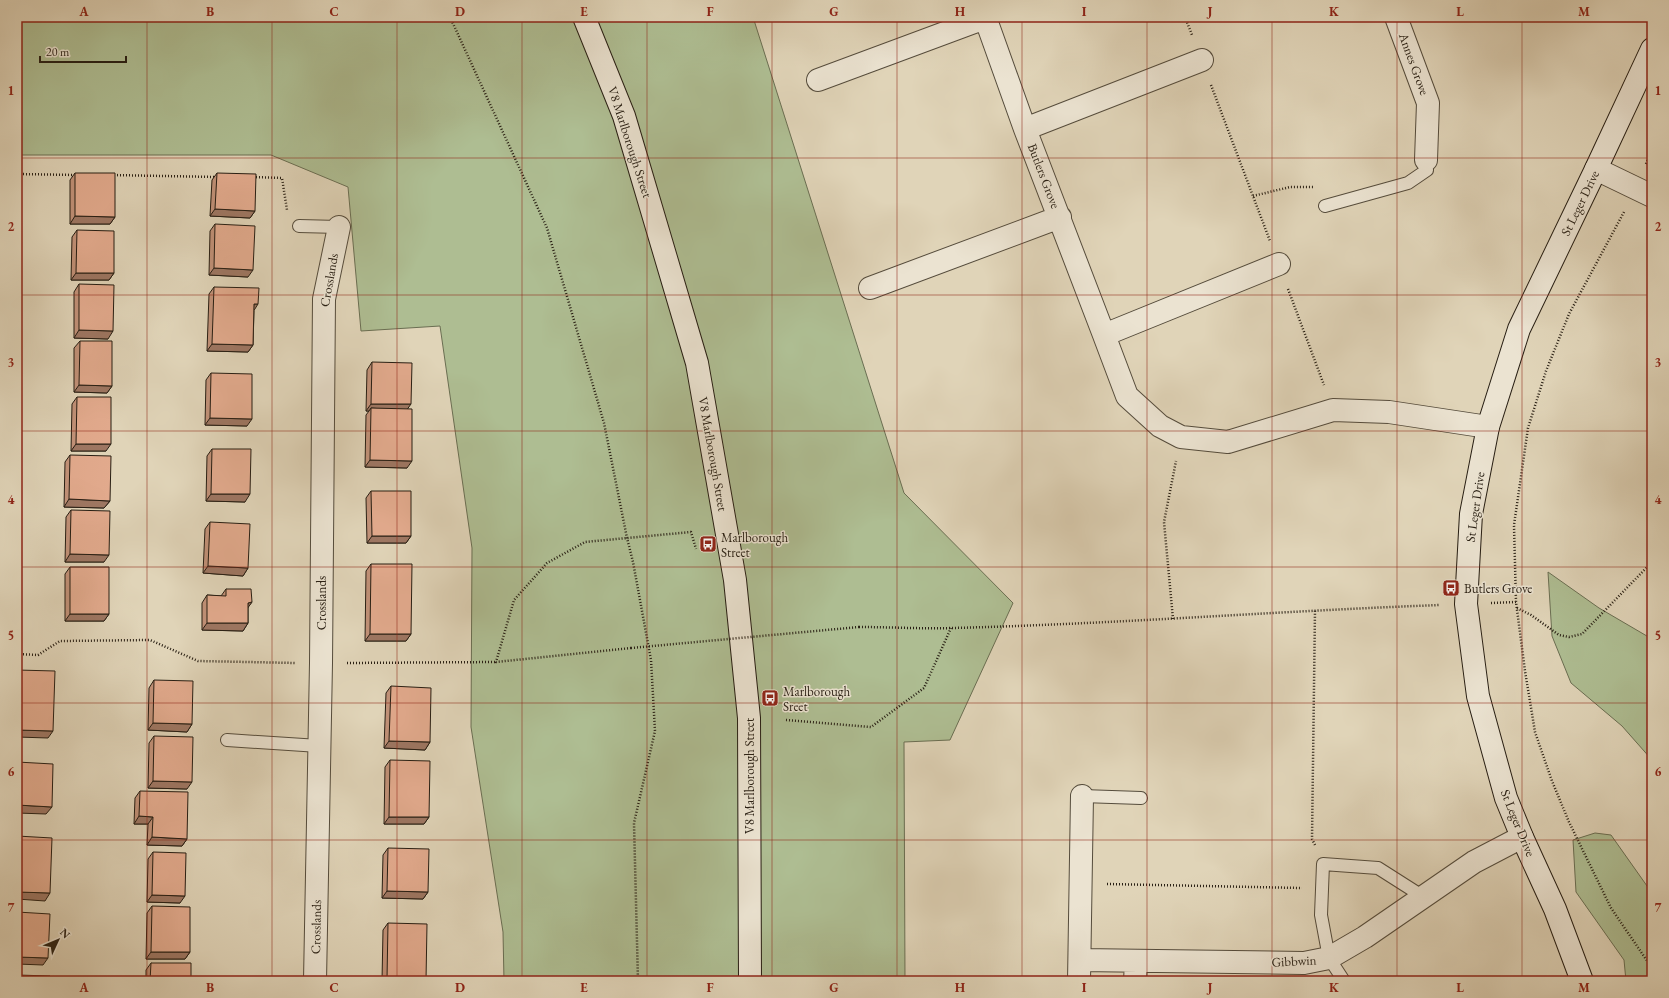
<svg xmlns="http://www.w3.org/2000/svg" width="1669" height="998" font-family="'EB Garamond',serif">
<rect width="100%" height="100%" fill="#e0d4b8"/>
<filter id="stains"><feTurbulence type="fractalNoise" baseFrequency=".005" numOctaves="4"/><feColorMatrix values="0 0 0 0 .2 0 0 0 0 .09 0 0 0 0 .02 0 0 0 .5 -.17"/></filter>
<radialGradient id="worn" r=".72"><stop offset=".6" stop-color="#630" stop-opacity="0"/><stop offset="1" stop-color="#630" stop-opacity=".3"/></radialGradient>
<path fill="#aebd92" stroke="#6a6e52" d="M23,17h730l151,476 109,110 -63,137 -46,2 1,239h-401l-1,-49 -32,-205 1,-179 -32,-222 -79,5 -13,-144 -77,-32h-254v-135z
M1548,572l51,36 53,31v121l-30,-34 -51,-43 -19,-47z
M1595,833l16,2 41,58v88h-26l-2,-21 -48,-68 -3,-52z"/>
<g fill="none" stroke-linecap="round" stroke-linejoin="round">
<g stroke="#554c3c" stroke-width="14">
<path id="lane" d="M1325,206l83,-23 19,-13 -1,-10
M299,226l40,1
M227,740l92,6
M1082,796l59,2
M1344,981l-15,-23 -8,-43 2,-51 55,4 44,28"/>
</g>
<g stroke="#554c3c" stroke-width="24">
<path id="street" d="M985,17l40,112 79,206 175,-71
M1396,17l32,86 -2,57
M818,80l167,-62
M1025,129l177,-69
M1596,169l56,27
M870,288l190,-71
M1104,335l23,61 33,30 21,11 47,5 105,-32 56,2 99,15
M1080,960l224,3 25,-5 36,-21 109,-75 48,-25
M315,981l6,-318 3,-364 15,-72
M1079,981l3,-185
M1135,981l1,-19"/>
</g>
<g stroke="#271e13" stroke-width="24">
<path id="secondary" d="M584,17l40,99 73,247 38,217 14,138 1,263
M1582,981l-27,-72 -33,-72 -16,-39 -28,-102 -12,-92 5,-90 17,-87 31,-98 77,-160 56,-120"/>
</g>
<path stroke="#271e13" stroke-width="2.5" stroke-dasharray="1 2" stroke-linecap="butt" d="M450,17l97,211 57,195 23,115 6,24 18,98 4,71 -21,92 4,158
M1185,17l7,18
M1211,85l59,156
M1646,164l6,-15
M17,174l59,1
M111,175l105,2
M253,177l29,1 5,32
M1253,196l37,-9h24
M1624,212l-55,102 -23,57 -18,57 -14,97 2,77 9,69 10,61 17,49 17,41 42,86 41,60
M1288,289l36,96
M1491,603l25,-1
M1517,608l14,7 28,20 10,2 13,-3 70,-72
M1173,619l-9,-97 12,-61
M859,627c31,0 63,2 94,1 162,-4 324,-17 487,-23
M631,648l-135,14 18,-62 33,-37 38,-21 106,-10 5,17
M17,654l21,1 22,-14 90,-1 48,21 98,2
M347,663l149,-1
M786,720l85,7 53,-39 27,-60
M1315,845l-3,-6 3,-229
M1107,884l195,4"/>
<use href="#lane" stroke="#ebe3d1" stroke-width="12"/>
<use href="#street" stroke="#ebe3d1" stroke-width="22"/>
<use href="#secondary" stroke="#ebe3d1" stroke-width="22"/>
<path stroke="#271e13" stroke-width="2.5" stroke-dasharray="1 2" stroke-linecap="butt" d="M631,648l228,-21"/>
</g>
<path fill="#c29279" stroke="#271e13" d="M75,173l40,44 -5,7h-40v-44z
M217,173l38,38 -5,7 -40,-2 2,-36z
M215,224l33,53 -39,-2 1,-44z
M77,230l37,43 -5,7h-38l1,-43z
M79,284l29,55 -34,-1v-46z
M214,287l40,24 -1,34 -5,7 -41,-1 2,-57z
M80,341l32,45 -5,7 -33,-1v-44z
M372,362l36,47 -1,59 -42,-1 1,-52 3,-4h-3l1,-41z
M211,373l36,53 -42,-1 1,-45z
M77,397l29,54h-35l1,-47z
M212,449l33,53 -39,-1 1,-45z
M70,455l40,46 -6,7 -40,-1 1,-45z
M371,491l40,45 -5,7h-39l-1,-45z
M71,510l33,52h-39l1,-45z
M210,522l38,46 -5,8 -40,-3 2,-44z
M371,564l40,70 -5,7h-41l1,-70z
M70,567l39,47 -5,7h-39v-47z
M226,589l26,13 -4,5v16l-5,8 -41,-1v-27l5,-8 14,1z
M154,680l38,44 -5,8 -39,-2 1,-42z
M391,686l39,56 -5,8 -41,-2 2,-55z
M154,736l33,53 -39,-1 1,-45z
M390,760l39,57 -5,7h-40l1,-57z
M140,791l47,48 -5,7 -35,-1 1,-21h-14l1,-26z
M388,848l40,44 -5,7 -41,-1 1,-43z
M153,852l27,51 -33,-1 1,-43z
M152,906l38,46 -5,7h-39l1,-46z
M388,923l37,58h-43l1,-51z
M151,963l40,18h-45v-11z"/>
<path fill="#9e7763" stroke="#271e13" d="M215,209l40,2 -5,7 -40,-2z
M75,216l40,1 -5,7h-40z
M214,268l39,2 -5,7 -39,-2z
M76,273h38l-5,7h-38z
M254,304h4l-5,8z
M79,330l34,1 -5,8 -34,-1z
M212,344l41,1 -5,7 -41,-1z
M79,385l33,1 -5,7 -33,-1z
M371,404h40l-5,7 -35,-3 -2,3h-3z
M210,418l42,1 -5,7 -42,-1z
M76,444h35l-5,7h-35z
M370,460l42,1 -5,7 -42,-1z
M211,494h39l-5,8 -39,-1z
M69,499l41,2 -6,7 -40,-1z
M372,536h39l-5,7h-39z
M70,554l39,1 -5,7h-39z
M208,566l40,2 -5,8 -40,-3z
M252,602l-5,7 1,-6z
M70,614h39l-5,7h-39z
M207,623h41l-5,8 -41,-1z
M370,634h41l-5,7h-41z
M153,723l39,1 -5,8 -39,-2z
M17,730l36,1 -5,7 -31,-1z
M389,741l41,1 -5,8 -41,-2z
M153,781l39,1 -5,7 -39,-1z
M17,805l35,2 -6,7 -29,-1z
M139,816l14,1 -5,7h-14z
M389,817h40l-5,7h-40z
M152,837l35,2 -5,7 -35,-1z
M387,891l41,1 -5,7 -41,-1z
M17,892l33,1 -5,8 -28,-2z
M152,895l33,1 -5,7 -33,-1z
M151,952h39l-5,7h-39z
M17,957l31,1 -5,7 -26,-1z
M387,979l39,1 -1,1h-39z"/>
<path fill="#e2aa8d" stroke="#271e13" d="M75,173h40v44l-40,-1z
M217,173l39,1 -1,37 -40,-2z
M215,224l40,2 -2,44 -39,-2z
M77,230l37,1v42h-38z
M79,284l35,1 -1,46 -34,-1z
M214,287l45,1 -1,16h-4l-1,41 -41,-1z
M80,341h32v45l-33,-1z
M372,362l40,1 -1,41h-40z
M211,373l41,1v45l-42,-1z
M77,397h34v47h-35z
M371,408l41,1v52l-42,-1z
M212,449h39l-1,45h-39z
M70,455l41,1 -1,45 -41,-2z
M371,491h40v45h-39z
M71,510l39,1 -1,44 -39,-1z
M210,522l40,2 -2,44 -40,-2z
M371,564h41l-1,70h-41z
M70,567h39v47h-39z
M226,589h25l1,13 -4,1v20h-41v-28l19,1z
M17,670l38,1 -2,60 -36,-1z
M154,680l39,1 -1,43 -39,-1z
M391,686l40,2 -1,54 -41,-1z
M154,736l39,1 -1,45 -39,-1z
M390,760l40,1 -1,56h-40z
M17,762l36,2 -1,43 -35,-2z
M140,791l48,1 -1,47 -35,-2 1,-20 -14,-1z
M17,836l35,2 -2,55 -33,-1z
M388,848l41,1 -1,43 -41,-1z
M153,852l33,1 -1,43 -33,-1z
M152,906l38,1v45h-39z
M17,912l33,2 -2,44 -31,-1z
M388,923l39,1 -1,56 -39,-1z
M151,963h40v18h-41z
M17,975l33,1v5h-33z"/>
<path fill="none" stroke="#8f2418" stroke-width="1" stroke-opacity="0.55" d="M147,17v964M272,17v964M397,17v964M522,17v964M647,17v964M772,17v964M897,17v964M1022,17v964M1147,17v964M1272,17v964M1397,17v964M1522,17v964M17,158h1635M17,295h1635M17,431h1635M17,567h1635M17,703h1635M17,840h1635"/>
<defs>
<g id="bus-square" transform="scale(0.9)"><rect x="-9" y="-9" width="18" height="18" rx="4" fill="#8f2418" stroke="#ebe3d1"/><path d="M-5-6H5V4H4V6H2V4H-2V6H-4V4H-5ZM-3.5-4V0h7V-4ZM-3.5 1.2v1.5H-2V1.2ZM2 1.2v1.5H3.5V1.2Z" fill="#fff"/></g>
</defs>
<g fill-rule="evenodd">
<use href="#bus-square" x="708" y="544"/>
<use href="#bus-square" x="1451" y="588"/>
<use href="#bus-square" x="770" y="698"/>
</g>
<g text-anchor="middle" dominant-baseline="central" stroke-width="3" stroke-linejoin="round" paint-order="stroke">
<g font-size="13" fill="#271e13" stroke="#ebe3d1">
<text transform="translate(1414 64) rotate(70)">Annes Grove</text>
<text transform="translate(630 142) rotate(72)">V8 Marlborough Street</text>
<text transform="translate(1044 176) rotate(69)">Butlers Grove</text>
<text transform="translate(1580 203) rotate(-64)">St Leger Drive</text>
<text transform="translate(329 280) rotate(-80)">Crosslands</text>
<text transform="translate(713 454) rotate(80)">V8 Marlborough Street</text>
<text transform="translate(1475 507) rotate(-82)">St Leger Drive</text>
<text transform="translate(321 603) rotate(-90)">Crosslands</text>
<text transform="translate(749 776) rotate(-90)">V8 Marlborough Street</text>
<text transform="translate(1518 823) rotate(68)">St Leger Drive</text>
<text transform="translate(316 927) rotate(-89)">Crosslands</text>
<text transform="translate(1294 961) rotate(-3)">Gibbwin</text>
</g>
<g font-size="13" fill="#271e13" stroke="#ebe3d1" text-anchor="start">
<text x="721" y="537">Marlborough<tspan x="721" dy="15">Street</tspan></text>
<text x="1464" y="588">Butlers Grove</text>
<text x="783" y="691">Marlborough<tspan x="783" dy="15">Sreet</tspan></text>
</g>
</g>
<rect width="1669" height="998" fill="none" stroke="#e0d4b8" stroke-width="44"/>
<g transform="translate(58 940) rotate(46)" stroke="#ebe3d1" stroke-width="3" paint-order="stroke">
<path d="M0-3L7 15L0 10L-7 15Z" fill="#271e13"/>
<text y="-6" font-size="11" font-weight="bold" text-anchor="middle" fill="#271e13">N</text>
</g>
<path d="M40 56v6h86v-6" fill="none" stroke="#271e13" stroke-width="2"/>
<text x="46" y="56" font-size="12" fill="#271e13" stroke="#ebe3d1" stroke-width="3" paint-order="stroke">20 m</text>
<rect x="22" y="22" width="1625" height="954" fill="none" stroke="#8f2418" stroke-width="1.5"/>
<g font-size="13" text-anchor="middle" font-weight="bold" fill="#8f2418">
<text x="84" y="16">A</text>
<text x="210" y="16">B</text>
<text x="334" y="16">C</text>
<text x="460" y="16">D</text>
<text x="584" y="16">E</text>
<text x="710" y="16">F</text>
<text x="834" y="16">G</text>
<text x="960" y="16">H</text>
<text x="1084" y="16">I</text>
<text x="1210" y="16">J</text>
<text x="1334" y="16">K</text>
<text x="1460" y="16">L</text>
<text x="1584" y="16">M</text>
<text x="11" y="95">1</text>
<text x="1658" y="95">1</text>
<text x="11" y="231">2</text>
<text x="1658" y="231">2</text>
<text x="11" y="367">3</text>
<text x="1658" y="367">3</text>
<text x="11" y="504">4</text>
<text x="1658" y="504">4</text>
<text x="11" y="640">5</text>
<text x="1658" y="640">5</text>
<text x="11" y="776">6</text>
<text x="1658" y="776">6</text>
<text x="11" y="912">7</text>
<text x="1658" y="912">7</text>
<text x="84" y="992">A</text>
<text x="210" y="992">B</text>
<text x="334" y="992">C</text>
<text x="460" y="992">D</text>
<text x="584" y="992">E</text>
<text x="710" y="992">F</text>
<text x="834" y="992">G</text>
<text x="960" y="992">H</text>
<text x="1084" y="992">I</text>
<text x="1210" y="992">J</text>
<text x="1334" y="992">K</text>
<text x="1460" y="992">L</text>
<text x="1584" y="992">M</text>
</g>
<rect width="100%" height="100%" filter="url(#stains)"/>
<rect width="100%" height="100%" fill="url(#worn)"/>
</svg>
